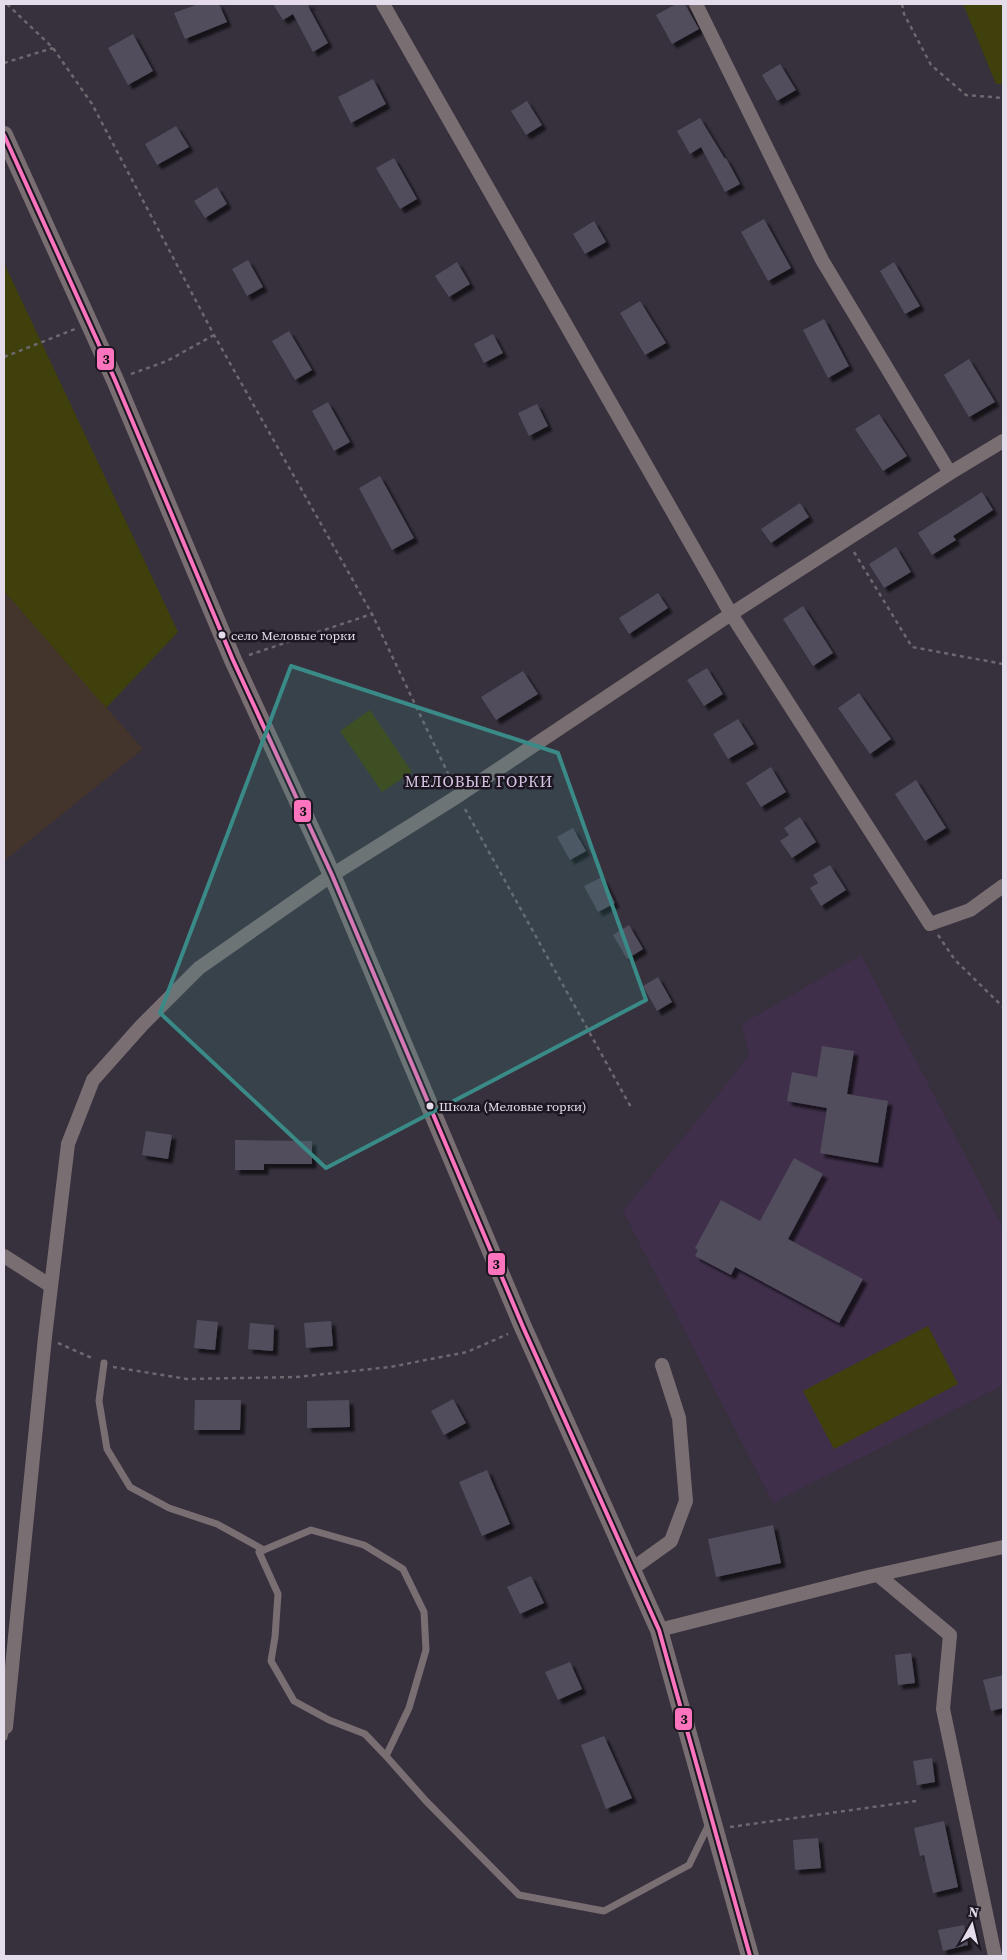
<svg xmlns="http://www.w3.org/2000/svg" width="1007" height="1960" font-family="'Source Serif 4',serif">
<defs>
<filter id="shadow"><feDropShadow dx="4.5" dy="4.5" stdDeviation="1" flood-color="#0009"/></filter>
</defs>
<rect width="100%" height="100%" fill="#37303d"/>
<path fill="#43342c" d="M4,591l139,158 -139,112z"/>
<path fill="#3f2f4a" d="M861,955l142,273v157l-230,118 -150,-292 91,-111 35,-45 -7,-31z"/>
<path fill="#3f400c" d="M963,4h40v80h-7z
M4,263l174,369 -72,76 -102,-117z
M370,710l42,62 -30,20 -42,-61z
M928,1326l30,58 -124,65 -31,-58z"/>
<path fill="#514d5d" filter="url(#shadow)" d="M198,4h21l8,18 -42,17 -11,-26z
M273,4h40l-5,2 20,37 -15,9 -20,-38 -10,6z
M676,4h9l14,25 -27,15 -16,-29z
M133,34l20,37 -25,14 -20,-37z
M780,64l16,26 -19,11 -15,-26z
M373,79l13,25 -35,19 -13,-26z
M527,101l15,24 -16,10 -15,-24z
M700,118l25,41 1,-1 14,26 -15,8 -24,-45 -11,7 -13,-23z
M176,126l13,21 -32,18 -12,-21z
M394,158l23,41 -17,10 -24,-41z
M217,187l10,17 -22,14 -11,-17z
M764,219l27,49 -23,13 -27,-49z
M594,221l12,21 -21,12 -12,-20z
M248,260l15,27 -16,9 -15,-27z
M457,262l13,22 -21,13 -14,-21z
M894,262l26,44 -15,8 -25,-43z
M640,301l26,42 -21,12 -25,-42z
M824,319l25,47 -21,12 -25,-48z
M289,331l23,39 -17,10 -23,-39z
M493,334l10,19 -19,10 -10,-19z
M969,359l26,43 -26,15 -25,-42z
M328,402l22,40 -16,9 -22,-40z
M537,404l11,22 -19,10 -11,-23z
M879,414l28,42 -24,15 -28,-42z
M380,476l34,62 -22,12 -33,-62z
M982,492l11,18 -40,26 3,4 -24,15 -14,-22z
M800,503l9,14 -38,26 -10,-14z
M896,547l15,25 -27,16 -15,-24z
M658,593l10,15 -39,26 -10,-16z
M803,606l30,47 -20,13 -30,-47z
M707,668l16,26 -19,12 -17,-26z
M523,671l15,23 -42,26 -15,-23z
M859,693l32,46 -21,15 -32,-46z
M738,719l16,25 -26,15 -15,-25z
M771,767l15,25 -25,15 -15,-24z
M916,780l30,48 -21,13 -30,-47z
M800,817l16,25 -24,16 -12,-17 9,-6 -5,-7z
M573,828l13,23 -16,9 -13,-23z
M830,865l16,25 -25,16 -11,-18 8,-5 -5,-8z
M602,877l13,26 -17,9 -14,-26z
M629,925l14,24 -16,10 -14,-24z
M658,977l14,25 -15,9 -14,-25z
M822,1046l32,5 -7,43 41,7 -10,62 -58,-10 7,-45 -40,-7 5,-29 25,5z
M146,1131l26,4 -4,24 -26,-4z
M235,1140l77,1v23h-48v6h-29z
M794,1158l29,16 -35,65 75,40 -24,44 -104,-56 -4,8 -36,-19 3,-6 -3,-2 26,-48 39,21z
M197,1320l21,2 -3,28 -21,-2z
M331,1321l2,25 -27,2 -2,-25z
M250,1323l24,2 -1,26 -25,-2z
M453,1399l13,24 -22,12 -13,-24z
M195,1400h46l-1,30h-46z
M349,1400l1,27 -43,1v-27z
M487,1470l23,54 -28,12 -23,-54z
M773,1525l8,38 -65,14 -8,-38z
M531,1576l13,27 -24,11 -13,-27z
M911,1653l4,30 -17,2 -3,-30z
M570,1662l12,27 -24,11 -13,-28z
M1003,1675v33l-12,3 -8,-31z
M604,1736l28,62 -26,11 -25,-64z
M932,1758l3,24 -18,3 -4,-24z
M944,1821l14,66 -25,6 -9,-38 -4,1 -6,-28z
M818,1838l3,30 -26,2 -2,-30z
M964,1925l4,20 -25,6 -5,-21z"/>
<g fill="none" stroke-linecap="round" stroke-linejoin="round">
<path stroke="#6e676d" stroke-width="2.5" stroke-dasharray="4 4" stroke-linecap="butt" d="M7,4l46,44 39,56 122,231 158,279 81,170
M902,4l2,10 27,51 35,30 37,3
M4,63l49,-15
M4,357l71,-28
M131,374l36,-13 47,-26
M854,552l58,95 91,17
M249,655l123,-41
M465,809l167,300
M938,935l17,25 48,47
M58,1343l36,16
M113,1367l74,12 110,-2 93,-10 77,-15 41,-18
M730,1827l186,-26"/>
<path stroke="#796e72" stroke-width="7" d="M104,1363l-5,38 8,48 23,38 39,21 48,16 47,26
M4,1737l2,-10
M386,1756l-21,-22 -36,-14 -35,-19 -23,-40 4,-24 3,-43 -19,-42 52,-22 53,15 39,24 21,43 2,38 -17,58 -23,48 40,45 93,94 85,16 85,-46 20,-41"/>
<path stroke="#796e72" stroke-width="14" d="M383,4l348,610 199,310 40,-14 33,-24
M696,4l126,256 128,213
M4,1256l47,30
M632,1569l39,-28 15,-40 -7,-83 -17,-53
M878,1575l72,60 -7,74 52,247
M659,1630l209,-53 135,-30
M4,1725l2,2 39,-390 23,-193 25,-64 49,-55 57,-57 133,-93 126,-79 273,-182 219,-141 53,-32"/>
<path stroke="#796e72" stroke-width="18" d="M4,135l111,245 118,280 99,215 191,452 136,303 91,326"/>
<g stroke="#1c1621" stroke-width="8">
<path id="bus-1" d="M4,135l111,245 118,280 99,215 191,452 136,303 91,326"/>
</g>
<use href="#bus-1" stroke="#fc73be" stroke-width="4"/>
</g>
<path fill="#3a8a87" fill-opacity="0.2" stroke="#3a8a87" stroke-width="4" stroke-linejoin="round" d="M291,666l267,87 88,247 -320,168 -166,-155z"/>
<g fill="#e5dceb" stroke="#1c1621" stroke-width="2">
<circle cx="222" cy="635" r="4.5"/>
<circle cx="430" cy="1106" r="4.5"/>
</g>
<g text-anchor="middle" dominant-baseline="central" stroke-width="5" stroke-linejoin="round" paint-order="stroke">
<g font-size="13" fill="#e5dceb" stroke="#1c1621" text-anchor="start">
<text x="231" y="635">село Меловые горки</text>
<text x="439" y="1106">Школа (Меловые горки)</text>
</g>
<g font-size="16" letter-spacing="1" fill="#d5c4e2" stroke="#1c1621">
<text x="479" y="781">МЕЛОВЫЕ ГОРКИ</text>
</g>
</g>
<g stroke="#1c1621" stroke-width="2">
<rect x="96" y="347" width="19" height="24" rx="5" fill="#fc73be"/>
<rect x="293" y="799" width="19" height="24" rx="5" fill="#fc73be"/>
<rect x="487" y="1252" width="19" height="24" rx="5" fill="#fc73be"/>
<rect x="674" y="1707" width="19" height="24" rx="5" fill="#fc73be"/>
</g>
<g font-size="14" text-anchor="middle" font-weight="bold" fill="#111">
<text x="106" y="364">3</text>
<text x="303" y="816">3</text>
<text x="496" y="1269">3</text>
<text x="684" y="1724">3</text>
</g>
<rect width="1007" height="1960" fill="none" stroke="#e5dceb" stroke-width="10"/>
<g transform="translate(972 1925) rotate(8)" stroke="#1c1621" stroke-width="4" paint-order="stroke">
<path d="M0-4L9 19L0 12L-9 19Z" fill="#e5dceb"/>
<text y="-8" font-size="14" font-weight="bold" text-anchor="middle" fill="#e5dceb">N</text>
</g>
</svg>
